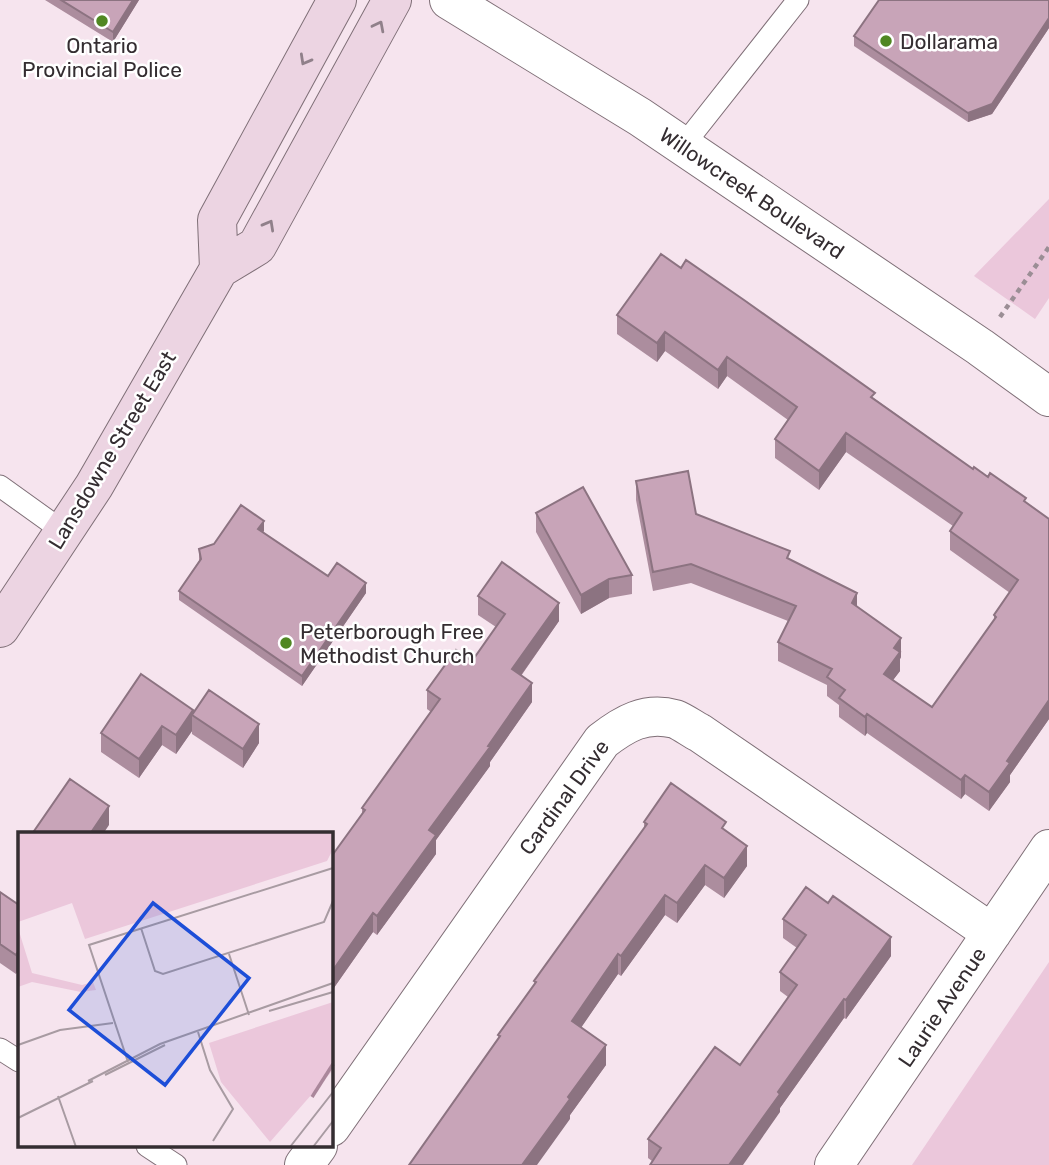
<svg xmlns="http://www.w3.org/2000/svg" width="1049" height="1165" font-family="Rubik,sans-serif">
<rect width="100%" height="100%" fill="#f6e4ee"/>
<path fill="#ebc7db" d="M1049,199v99l-14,21 -61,-43z
M1049,962v203h-137z"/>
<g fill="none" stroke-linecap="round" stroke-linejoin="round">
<g stroke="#7f6f77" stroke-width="23">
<path id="service" d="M682,147l116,-147
M0,486l64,46
M0,1049l19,12
M147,1146l29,19"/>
</g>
<g stroke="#7f6f77" stroke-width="40">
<path id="minor" d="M449,0l191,117 340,230 69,50
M331,1127l271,-386c22,-17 43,-30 73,-22 8,3 17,10 25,14l292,200
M304,1165l14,-19
M834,1165l215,-316"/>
</g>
<g stroke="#7f6f77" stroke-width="40">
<path id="secondary" d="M219,269l-2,-49 120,-220
M0,628l94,-142 125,-217 38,-23 135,-246"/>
</g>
<path stroke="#9b8e95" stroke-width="4.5" stroke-dasharray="5 5" stroke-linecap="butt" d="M1000,317l49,-70"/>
<use href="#service" stroke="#fff" stroke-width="21"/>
<use href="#minor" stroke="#fff" stroke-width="38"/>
<use href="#secondary" stroke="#ecd4e2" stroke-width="38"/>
</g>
<path fill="#ac8d9e" d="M45,0h94l-26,42z
M1049,0v28l-57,86 -24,8 -114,-76v-10z
M681,268l194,131 98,70 53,33 23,17v200l-39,56v7l-21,29 -24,-17 -4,5 -94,-66 -2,3 -26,-19v-12l-12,-9v-11l-49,-24v-19l10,-21 -97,-38 -38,8 -17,-91v-19l60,33 94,46 67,47 44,50 -1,2v12l-7,9 39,27 62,-87v-5l16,-22 -60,-43v-19l3,-5 -107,-74 -27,38 -44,-32v-19l13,-19 -61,-44 -9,13 -53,-38 -8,11 -40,-28v-19z
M536,513l96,62v19l-23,4 -28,16 -45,-82z
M264,531l-1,1 65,44 38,17 -64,93 -123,-86v-9l20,-30v-12z
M478,596l81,25 -38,55 11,26 -42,60v4l-54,74v14l-59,81 -4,-3 -42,60v-135l31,-43v-6l69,-96 -4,-3v-19l45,-29 24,-34 -18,-12z
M193,713l66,30 -16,25 -51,-34v-3l-16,23 -14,-9 -23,33 -38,-26v-19z
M644,822l82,9 21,35 -23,32 -19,-13 -28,38 -12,-8 -44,61 -3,-2 -37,53 25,38 -36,50v4l-72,-80v-4l36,-50v-4l110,-152z
M0,892l19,13 -3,69 -16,-11z
M783,919l108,37 -45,63 -2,-1 -64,90v4l-128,49 -4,-3v-19l92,-74 48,-68 -8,-6v-19l17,-24 -14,-10z"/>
<path fill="#8c7381" d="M133,0h6l-26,42v-10z
M1049,18v10l-57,86 -24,8v-9z
M665,332v19l-8,11v-19z
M727,357v19l-9,13v-19z
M846,433v19l-27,38v-19z
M264,521v10l-6,7v-9z
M609,579v19l-28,16v-19z
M366,583v10l-64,93v-10z
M857,593v19l-5,-9z
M559,603v18l-47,67v-19z
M901,638v19l-1,2v12l-16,21v-18l10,-26z
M532,683v19l-42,60v4l-54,74v14l-59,81v-19l52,-86z
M1049,700v19l-39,56v7l-21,29v-19l18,-31z
M193,710v6l-1,-1v16l-16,23v-19z
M867,714v19l-2,3v-19z
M259,724v19l-16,25v-19z
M162,726v19l-23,33v-19z
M965,775v19l-4,5v-19z
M109,806v19l-6,9h-13z
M747,846v20l-23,32v-20z
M705,865v20l-28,38v-20z
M665,895v20l-44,61v-20z
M373,913v19l-42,60v-19z
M891,937v19l-45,63v-19z
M19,950v19l-3,5v-19z
M618,954v20l-46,67v-20z
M844,999v19l-64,90v4l-37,53h-14l49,-73z
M606,1045v20l-36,50v4l-33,46h-15l46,-68z"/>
<path fill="#c8a4b8" stroke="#8c7381" stroke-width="2" d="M61,0h72l-20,32z
M879,0h170v18l-57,86 -24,9 -114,-77z
M661,254l20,14 5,-8 58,40 131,93 -4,4 102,72 1,-2 14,10 2,-4 36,25 -2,3 25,18v181l-42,61 3,2 -21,29 -24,-17 -4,5 -94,-66 -2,3 -26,-19 6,-8 -18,-13 5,-8 -54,-27 18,-36 -105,-42 -38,8 -17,-91 52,-10 8,43 94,37 -3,7 70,35 -5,10 49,35 -7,10 6,4 -16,22 48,33 64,-90 -2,-2 24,-35 -68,-49 12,-18 -116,-80 -27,38 -44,-32 22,-32 -70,-50 -9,13 -53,-38 -8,11 -40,-28z
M583,487l49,88 -23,4 -28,16 -45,-82z
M241,505l23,16 -6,8 70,47 9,-13 29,20 -64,93 -123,-85 22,-32 -2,-10 15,-5z
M502,562l57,41 -47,66 20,14 -44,63 2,1 -61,83 7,5 -59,81 -4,-3 -42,60v-116l34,-47 -3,-2 78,-109 -13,-9 29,-40 16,11 33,-47 -27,-18z
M141,674l52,36 -17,25 -14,-9 -23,33 -38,-26z
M209,690l50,34 -16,25 -51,-34z
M70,779l39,27 -19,28h-58z
M671,783l55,39 -4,6 25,18 -23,32 -19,-13 -28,38 -12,-8 -44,61 -3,-2 -46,67 34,24 -38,52 2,2 -48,66h-113l91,-129 -2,-1 38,-53 -2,-1 113,-157 -3,-2z
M806,887l22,16 5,-7 58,41 -45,63 -2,-1 -66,93 2,2 -51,71h-79l11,-17 -13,-9 67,-92 25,18 57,-80 -17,-13 26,-37 -23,-16z
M0,892l19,13v45l-3,5 -16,-11z"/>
<defs><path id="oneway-chevron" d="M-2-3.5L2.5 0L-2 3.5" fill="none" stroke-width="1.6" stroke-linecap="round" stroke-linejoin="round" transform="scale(1.75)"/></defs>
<g stroke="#90808a">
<use href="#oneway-chevron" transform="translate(379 26) rotate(-63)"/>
<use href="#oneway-chevron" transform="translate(305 60) rotate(119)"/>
<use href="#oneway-chevron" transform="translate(269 225) rotate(-61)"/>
</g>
<g fill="#508722" stroke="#fff" stroke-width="2.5">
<circle cx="102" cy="21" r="7"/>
<circle cx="886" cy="41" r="7"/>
<circle cx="286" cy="643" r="7"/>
</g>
<g text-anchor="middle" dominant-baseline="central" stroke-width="5" stroke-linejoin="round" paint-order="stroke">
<g font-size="21" fill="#342d31" stroke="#fff" text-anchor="start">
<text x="900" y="41">Dollarama</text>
<text x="102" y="45" text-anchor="middle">Ontario<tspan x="102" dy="24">Provincial Police</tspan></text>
<text x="300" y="631">Peterborough Free<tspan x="300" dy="24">Methodist Church</tspan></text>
</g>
<g font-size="21" fill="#342d31" stroke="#fff">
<text transform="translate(752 193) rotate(34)">Willowcreek Boulevard</text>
<text transform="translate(112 450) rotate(-59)">Lansdowne Street East</text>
<text transform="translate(564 797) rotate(-54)">Cardinal Drive</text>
<text transform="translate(942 1007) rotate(-56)">Laurie Avenue</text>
</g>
</g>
<g transform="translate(18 832)">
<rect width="315" height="315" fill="#f6e4ee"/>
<path d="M0,0h315v17l-6,12 -242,78 -13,-36 -54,19zM0,96l14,45 50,12 11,-3 3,8 -15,2 -49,-10 -14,5zM315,170v68l-63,72 -49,-60 -12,-39z" fill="#ebc7db"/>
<path fill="none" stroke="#aa879b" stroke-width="3.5" d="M294,265l21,-33"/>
<path fill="none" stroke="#a89ba2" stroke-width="2" d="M123,96l14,43 8,3 161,-52 9,-21M211,122l20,61M251,179l64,-19M180,200l12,38 23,39 -20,32M0,213l42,-15 53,-7M110,230l-39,-117 244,-77M87,243l60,-30M70,249l72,-37 173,-61M40,264l18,51M0,286l75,-37M272,315l43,-55M295,315l20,-26"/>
<path fill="#1d4ed8" fill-opacity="0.15" stroke="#1d4ed8" stroke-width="3.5" d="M135,71l96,75 -84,107 -96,-75z"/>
<rect width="315" height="315" fill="none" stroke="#342d31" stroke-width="3.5"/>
</g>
</svg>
